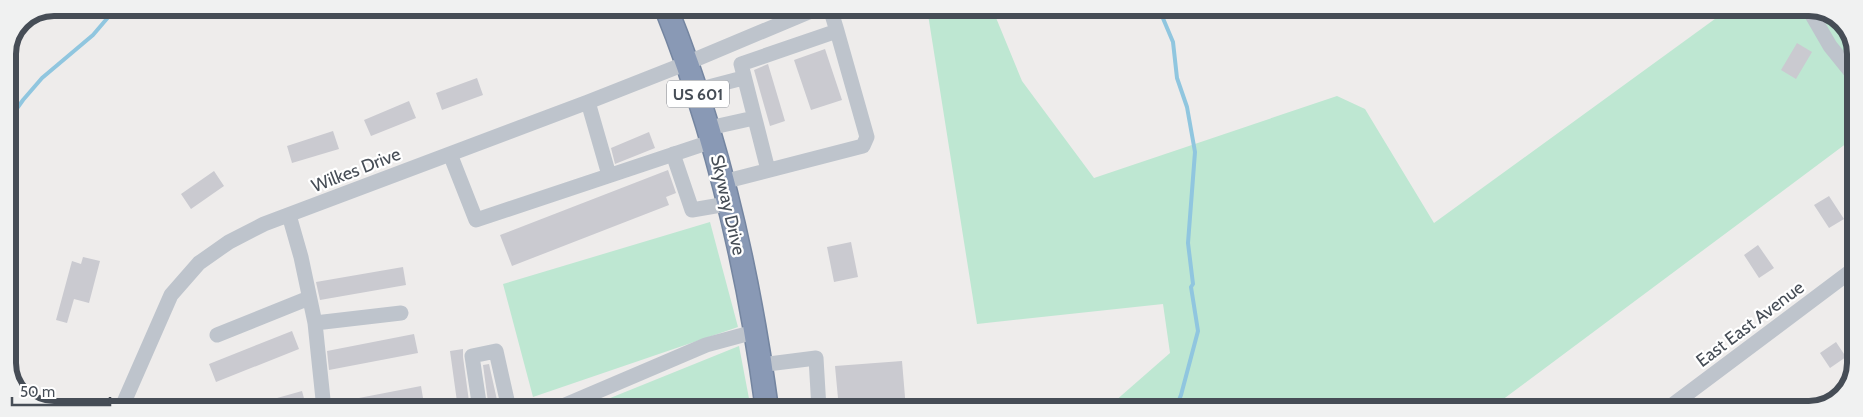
<svg xmlns="http://www.w3.org/2000/svg" width="1863" height="417" font-family="Cabin,sans-serif">
<rect width="100%" height="100%" fill="#eeeceb"/>
<path fill="#bee7d2" d="M927,8h65l30,73 72,97 243,-82 28,13 69,114 296,-215h88l15,9 22,35v85l-365,272h-384l64,-56 -7,-49 -186,20z
M710,222l28,105 -205,70 -30,-113z
M739,346l12,63h-168z"/>
<g fill="none" stroke-linecap="round" stroke-linejoin="round">
<path stroke="#90c6df" stroke-width="4" d="M1161,8l1,8 11,26 4,36 10,29 8,45 -7,91 5,41 -2,3 7,44 -17,64 -4,10 -5,4
M8,121l15,-21 19,-22 51,-43 23,-27"/>
</g>
<path fill="#cacad0" d="M1797,43l15,9 -16,27 -15,-9z
M825,49l17,51 -31,10 -17,-50z
M768,64l17,57 -15,5 -16,-56z
M477,78l6,17 -41,15 -6,-17z
M409,101l7,17 -45,18 -7,-16z
M333,131l6,18 -47,14 -5,-17z
M649,132l6,16 -40,16 -4,-16z
M668,170l8,23 -10,4 3,8 -157,61 -12,-31z
M214,171l10,15 -33,23 -10,-15z
M1829,196l15,23 -15,9 -15,-23z
M851,242l7,35 -24,5 -7,-35z
M1758,245l16,23 -15,10 -15,-23z
M83,257l17,4 -11,42 -15,-4 -7,24 -11,-3 16,-59 9,3z
M403,267l3,18 -86,15 -4,-18z
M292,331l7,18 -83,33 -7,-18z
M414,334l4,19 -89,17 -2,-19z
M1836,342l10,15 -16,11 -10,-15z
M463,349v8l7,52h-12l-8,-58z
M902,361l4,48h-67l-4,-43z
M489,364l10,45h-10l-6,-44z
M421,386l3,18 -24,5h-67v-6z
M302,391l5,18h-57l-1,-3z"/>
<g fill="none" stroke-linecap="round" stroke-linejoin="round">
<g stroke="#7485a0" stroke-width="25">
<path id="highway" d="M666,8c51,126 83,266 101,401"/>
</g>
<path stroke="#bec4cc" stroke-width="15" d="M830,8l7,23
M1808,8l22,38 25,31
M697,90l46,-12
M588,102l21,73
M709,128l45,-10
M450,154l26,66 237,-79
M673,154l19,56 35,-6
M723,182l136,-35 4,-1 4,-9 -30,-106 -96,33 27,106
M289,215l12,42 14,66 9,86
M315,323l86,-10
M217,335l92,-37
M760,365l56,-7 3,51
M121,409l50,-114 28,-32 30,-21 35,-18 324,-122 99,-39 131,-55
M480,409l-8,-53 24,-5 13,58
M556,409l150,-64 48,-13
M1667,409l188,-141"/>
<use href="#highway" stroke="#8999b5" stroke-width="22"/>
</g>
<g text-anchor="middle" dominant-baseline="central" stroke-width="4.5" stroke-linejoin="round" paint-order="stroke">
<rect fill="#fff" stroke="#7e8289" stroke-width="1" x="667" y="80.5" width="62" height="27" rx="4"/>
<g font-size="16" font-weight="bold" fill="#464d56">
<text x="698" y="94">US 601</text>
</g>
<g font-size="18" fill="#464d56" stroke="#fff">
<text transform="translate(356 170) rotate(-21)">Wilkes Drive</text>
<text transform="translate(728 205) rotate(77)">Skyway Drive</text>
<text transform="translate(1750 324) rotate(-37)">East East Avenue</text>
</g>
</g>
<path d="M0 0H1863V417H0ZM54 16H1809A38 38 0 0 1 1847 54V363A38 38 0 0 1 1809 401H54A38 38 0 0 1 16 363V54A38 38 0 0 1 54 16Z" fill="#f0f1f1" fill-rule="evenodd"/>
<path fill="none" stroke="#464d56" stroke-width="6" d="M54 16H1809A38 38 0 0 1 1847 54V363A38 38 0 0 1 1809 401H54A38 38 0 0 1 16 363V54A38 38 0 0 1 54 16Z"/>
<path d="M12 397v8h98v-8" fill="none" stroke="#464d56" stroke-width="2.5"/>
<text x="20" y="397" font-size="15" fill="#464d56" stroke="#ffffff" stroke-width="4" paint-order="stroke">50 m</text>
</svg>
